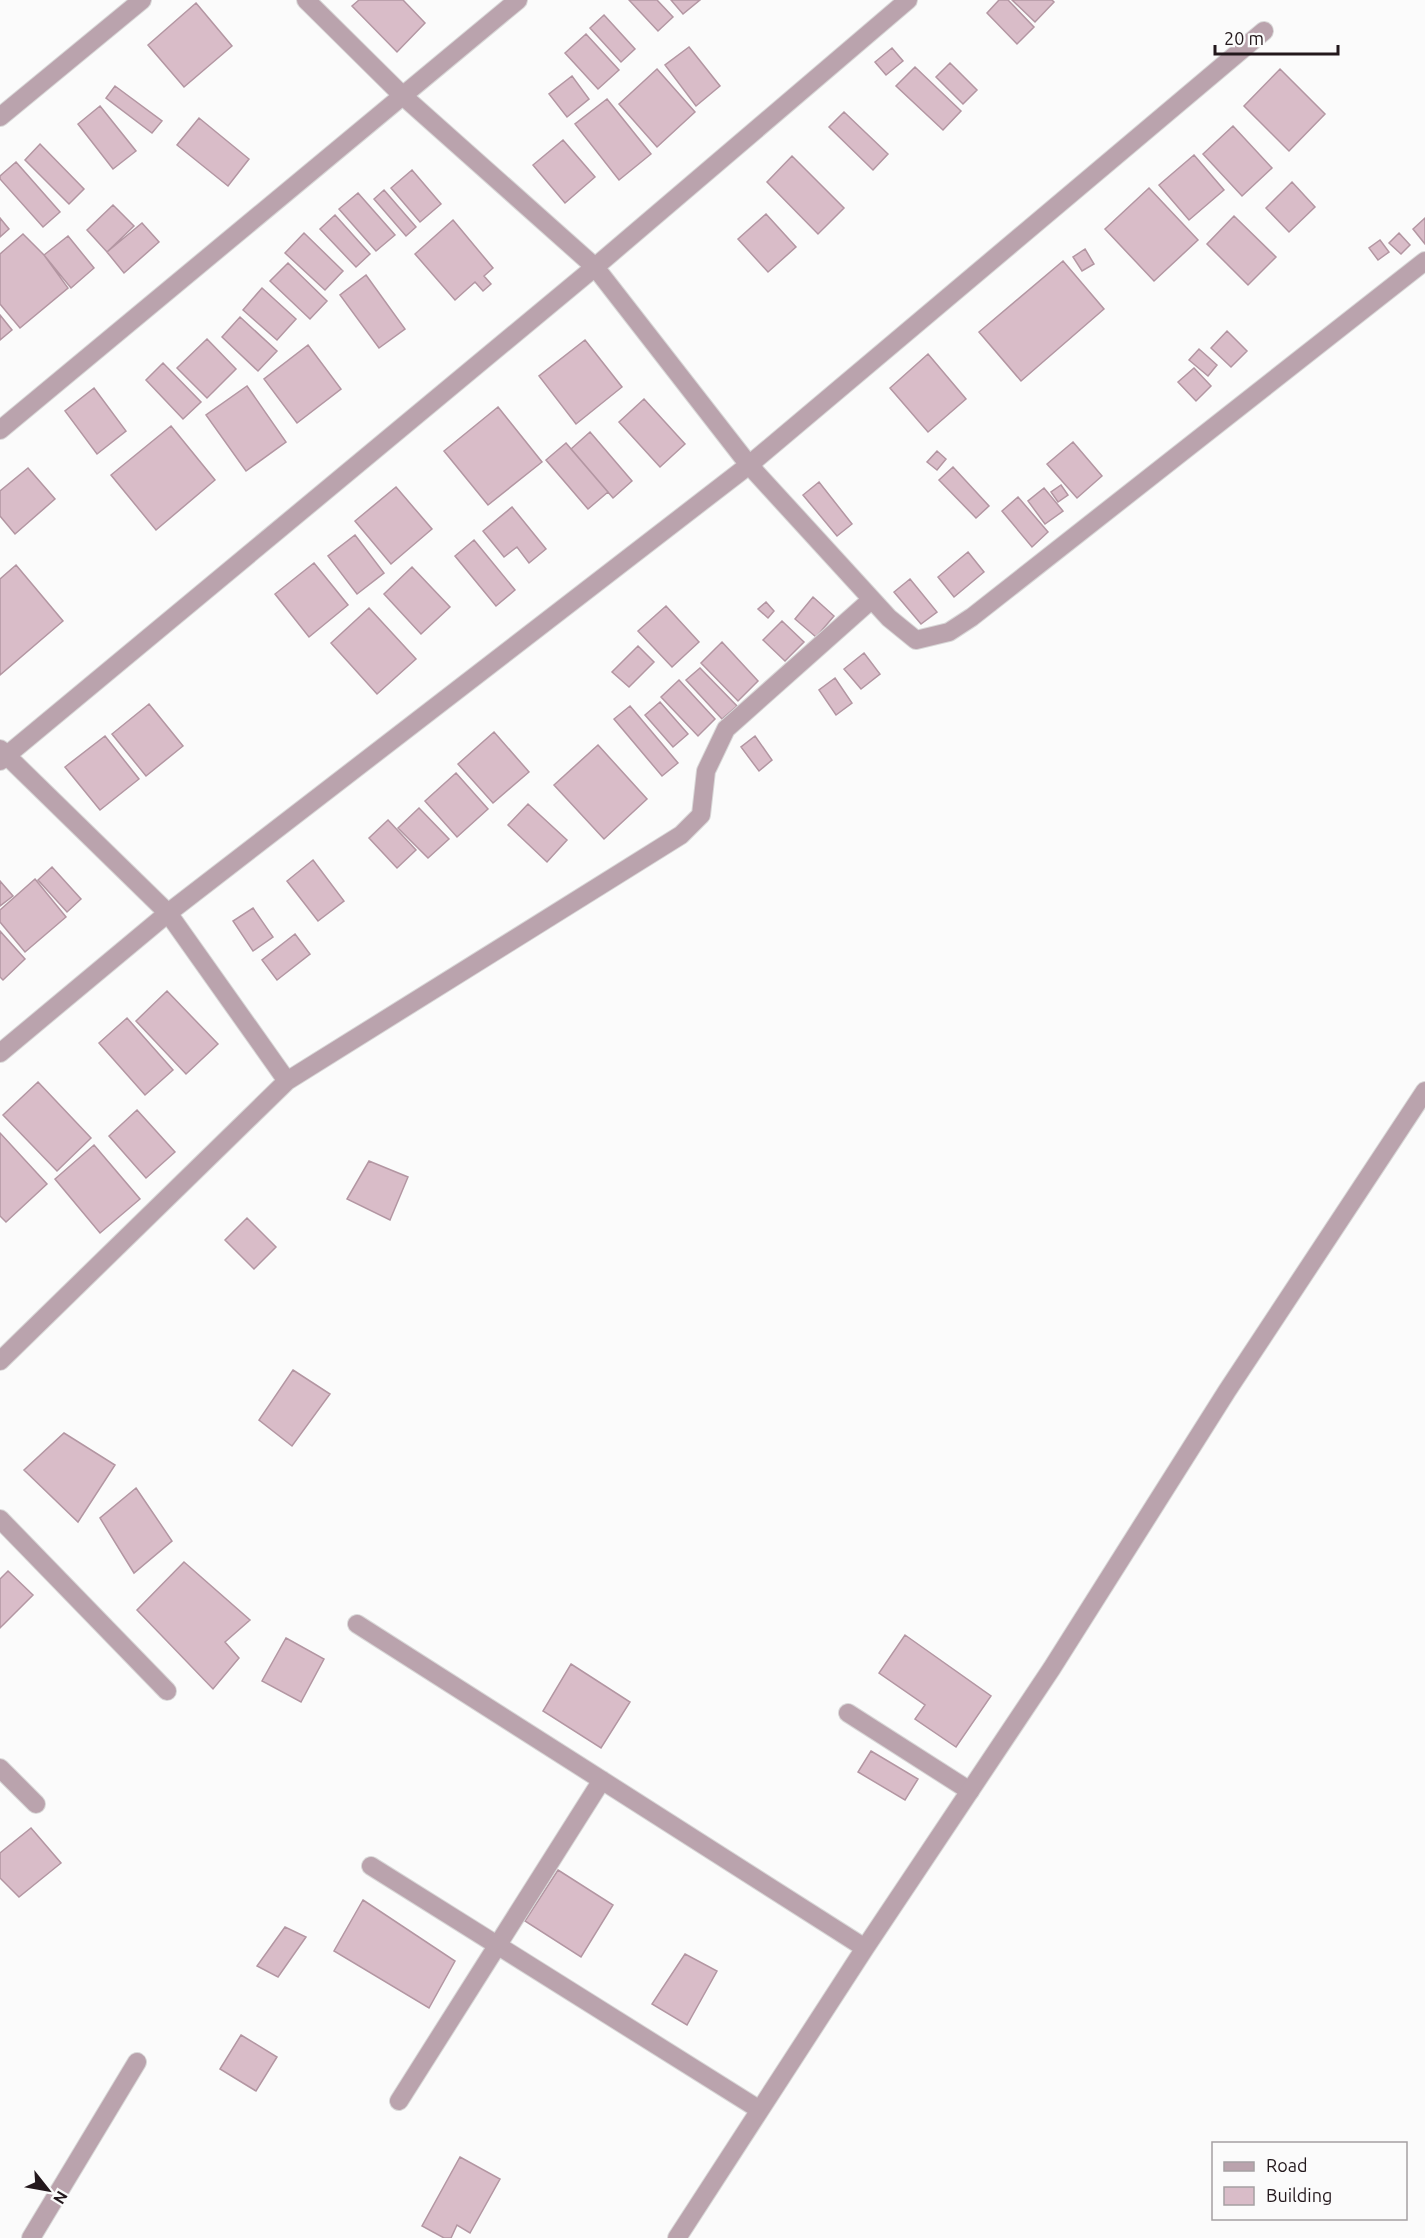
<svg xmlns="http://www.w3.org/2000/svg" width="1425" height="2238" font-family="Ubuntu,sans-serif">
<rect width="100%" height="100%" fill="#fbfbfb"/>
<path fill="#d9bcc8" stroke="#b396a2" stroke-width="1.5" d="M359,0h44l22,23 -28,29 -45,-46z
M629,0h28l16,17 -15,14z
M671,0h29l-17,14z
M999,0h9l26,27 -17,17 -30,-31z
M1012,0h40l2,2 -19,20z
M196,3l36,43 -48,41 -36,-42z
M604,15l31,34 -14,13 -31,-34z
M586,34l33,36 -21,19 -33,-36z
M689,47l31,39 -24,20 -31,-41z
M892,48l11,13 -17,14 -11,-13z
M950,63l27,27 -14,14 -27,-27z
M915,67l46,44 -18,19 -47,-44z
M657,69l38,43 -38,35 -38,-43z
M1280,69l45,45 -36,37 -45,-45z
M572,76l17,23 -22,18 -18,-23z
M115,86l47,35 -10,12 -46,-35z
M607,99l44,55 -32,26 -44,-56z
M100,106l36,45 -23,18 -35,-45z
M844,112l44,42 -15,16 -44,-43z
M199,118l50,41 -21,27 -51,-41z
M1233,126l39,42 -30,28 -39,-42z
M563,140l32,37 -30,26 -32,-38z
M40,144l44,45 -15,15 -44,-44z
M1194,155l30,35 -35,30 -30,-35z
M792,156l52,52 -26,26 -51,-52z
M16,162l44,50 -17,15 -43,-48v-3z
M412,170l29,34 -21,18 -29,-34z
M1292,182l23,25 -26,25 -23,-24z
M1149,188l49,52 -44,41 -49,-52z
M384,190l32,37 -10,9 -32,-37z
M358,193l37,42 -19,16 -37,-42z
M113,205l21,21 -27,26 -20,-22z
M766,214l30,33 -28,25 -30,-33z
M335,215l35,39 -14,13 -36,-38z
M1234,216l42,41 -28,28 -41,-41z
M0,218l9,11 -9,8z
M1425,218v26l-12,-15z
M453,220l40,48 -9,8 7,8 -8,7 -8,-9 -20,18 -40,-46z
M142,223l17,19 -35,31 -17,-21z
M304,233l39,38 -18,19 -40,-37z
M1399,233l11,12 -9,9 -12,-11z
M23,234l21,21 24,33 -48,40 -20,-24v-50z
M68,236l26,32 -23,20 -27,-33z
M1380,240l9,12 -11,8 -9,-12z
M1085,249l9,15 -12,7 -9,-14z
M1063,261l41,48 -83,72 -42,-49z
M288,263l39,38 -17,18 -40,-38z
M366,275l39,54 -26,19 -39,-53z
M262,288l34,31 -19,21 -34,-30z
M0,315l12,15 -12,10z
M240,317l37,34 -19,20 -36,-34z
M1227,331l20,20 -16,16 -20,-19z
M207,339l29,30 -29,29 -30,-30z
M585,340l37,47 -46,37 -37,-48z
M308,345l33,44 -44,34 -33,-44z
M1199,349l18,16 -9,11 -19,-16z
M928,354l38,45 -38,33 -38,-44z
M163,363l38,39 -18,17 -37,-39z
M1194,368l17,18 -15,15 -18,-19z
M247,386l39,56 -40,29 -40,-56z
M94,388l32,43 -29,23 -32,-43z
M644,399l41,45 -25,23 -41,-45z
M498,407l44,55 -54,43 -44,-54z
M171,426l44,54 -59,50 -45,-55z
M590,432l42,49 -19,17 -42,-49z
M1073,442l29,34 -25,22 -30,-34z
M566,443l42,49 -20,17 -42,-49z
M937,451l9,8 -9,11 -10,-8z
M953,467l36,39 -13,12 -37,-38z
M28,468l27,31 -40,35 -15,-18v-25z
M819,482l33,42 -15,12 -34,-41z
M1061,485l7,10 -10,7 -7,-10z
M396,487l36,42 -41,35 -36,-43z
M1044,488l19,23 -18,13 -17,-23z
M1018,497l30,35 -16,15 -30,-36z
M512,507l34,42 -17,14 -12,-16 -13,10 -21,-26z
M355,535l29,38 -27,21 -29,-38z
M474,540l41,50 -19,16 -41,-50z
M968,552l16,20 -30,25 -16,-20z
M314,563l34,42 -39,32 -34,-43z
M16,565l47,56 -63,54v-96z
M412,567l38,40 -29,27 -37,-40z
M910,579l27,33 -16,12 -27,-32z
M813,597l21,19 -18,21 -21,-18z
M766,602l8,9 -6,7 -10,-9z
M666,606l33,36 -27,25 -34,-36z
M369,608l47,51 -39,35 -46,-51z
M782,621l22,21 -19,19 -22,-21z
M722,642l36,39 -20,20 -37,-38z
M638,646l16,16 -25,25 -17,-15z
M864,653l16,21 -19,15 -17,-20z
M700,668l37,38 -15,13 -36,-39z
M835,678l17,25 -16,12 -17,-25z
M679,680l36,39 -17,17 -37,-39z
M660,702l28,32 -15,13 -28,-32z
M149,704l34,42 -37,30 -34,-42z
M630,706l48,57 -16,13 -48,-57z
M494,732l35,40 -36,31 -35,-39z
M105,736l34,43 -39,31 -35,-43z
M755,736l17,24 -13,11 -18,-24z
M598,745l49,54 -43,40 -50,-54z
M456,773l32,36 -31,28 -32,-36z
M528,804l39,36 -20,22 -39,-37z
M419,808l30,31 -21,19 -30,-30z
M388,820l28,30 -19,18 -28,-30z
M313,860l31,41 -26,20 -31,-40z
M52,867l29,32 -14,13 -29,-32z
M35,879l31,38 -41,35 -25,-30v-12z
M0,881l13,15 -13,10z
M253,908l20,29 -20,14 -20,-30z
M0,931l25,28 -22,21 -3,-3z
M295,934l15,20 -33,26 -15,-20z
M167,991l51,53 -32,30 -50,-53z
M127,1018l46,52 -28,25 -46,-52z
M38,1082l53,56 -34,33 -54,-56z
M137,1110l38,42 -29,26 -37,-42z
M0,1133l47,51 -41,38 -6,-6z
M94,1145l46,54 -40,34 -45,-54z
M369,1161l39,16 -18,43 -43,-21z
M247,1218l29,29 -22,22 -29,-29z
M293,1370l37,24 -38,52 -33,-26z
M64,1433l51,32 -37,57 -54,-52z
M136,1488l36,53 -38,32 -34,-55z
M184,1562l66,58 -25,22 14,16 -26,31 -76,-79z
M8,1571l25,24 -33,33v-49z
M905,1635l86,61 -35,51 -41,-28 10,-14 -46,-32z
M286,1638l38,21 -23,43 -39,-21z
M571,1664l59,38 -29,46 -58,-37z
M871,1751l47,28 -13,21 -47,-28z
M31,1828l30,35 -42,34 -19,-19v-25z
M558,1870l55,35 -32,52 -56,-36z
M363,1900l92,61 -26,47 -95,-57z
M285,1927l21,10 -28,40 -21,-11z
M685,1954l32,17 -30,54 -35,-21z
M241,2035l36,22 -21,34 -36,-22z
M460,2157l40,22 -30,54 -13,-8 -6,13h-7l-22,-12z"/>
<g fill="none" stroke-linecap="round" stroke-linejoin="round">
<g stroke="#d8d7d7" stroke-width="20">
<path id="lane" d="M848,1713l122,78
M0,1768l36,36"/>
</g>
<g stroke="#d8d7d7" stroke-width="20">
<path id="street" d="M306,0l97,96 192,171 154,198 140,153 27,22 33,-8 23,-15 453,-356
M0,117l142,-117
M0,430l518,-430
M0,749l168,164 119,168
M0,761l595,-494 313,-267
M0,1053l168,-140 581,-448 515,-434
M0,1361l287,-280 394,-246 20,-20 5,-44 20,-42 145,-129
M0,1519l167,172
M357,1624l508,324
M371,1866l389,244
M399,2101l203,-321
M31,2238l106,-176
M677,2238l188,-290 187,-280 175,-277 198,-300"/>
</g>
<use href="#lane" stroke="#baa3ad" stroke-width="18"/>
<use href="#street" stroke="#baa3ad" stroke-width="18"/>
</g>
<rect x="1212" y="2142" width="195" height="78" fill="#fbfbfb" stroke="#a5a0a2" stroke-width="1.5"/>
<rect x="1224" y="2162" width="30" height="9" fill="#baa3ad" stroke="#a5a0a2" stroke-width="1.5"/>
<text x="1266" y="2172" font-size="18" fill="#23181c">Road</text>
<rect x="1224" y="2187" width="30" height="18" fill="#d9bcc8" stroke="#a5a0a2" stroke-width="1.5"/>
<text x="1266" y="2202" font-size="18" fill="#23181c">Building</text>
<g transform="translate(48 2190) rotate(121)" stroke="#fbfbfb" stroke-width="4.5" paint-order="stroke">
<path d="M0-4.5L10 22L0 15L-10 22Z" fill="#23181c"/>
<text y="-9" font-size="16" font-weight="bold" text-anchor="middle" fill="#23181c">N</text>
</g>
<path d="M1215 45v9h123v-9" fill="none" stroke="#23181c" stroke-width="3"/>
<text x="1224" y="45" font-size="18" fill="#23181c" stroke="#fbfbfb" stroke-width="4.5" paint-order="stroke">20 m</text>
</svg>
